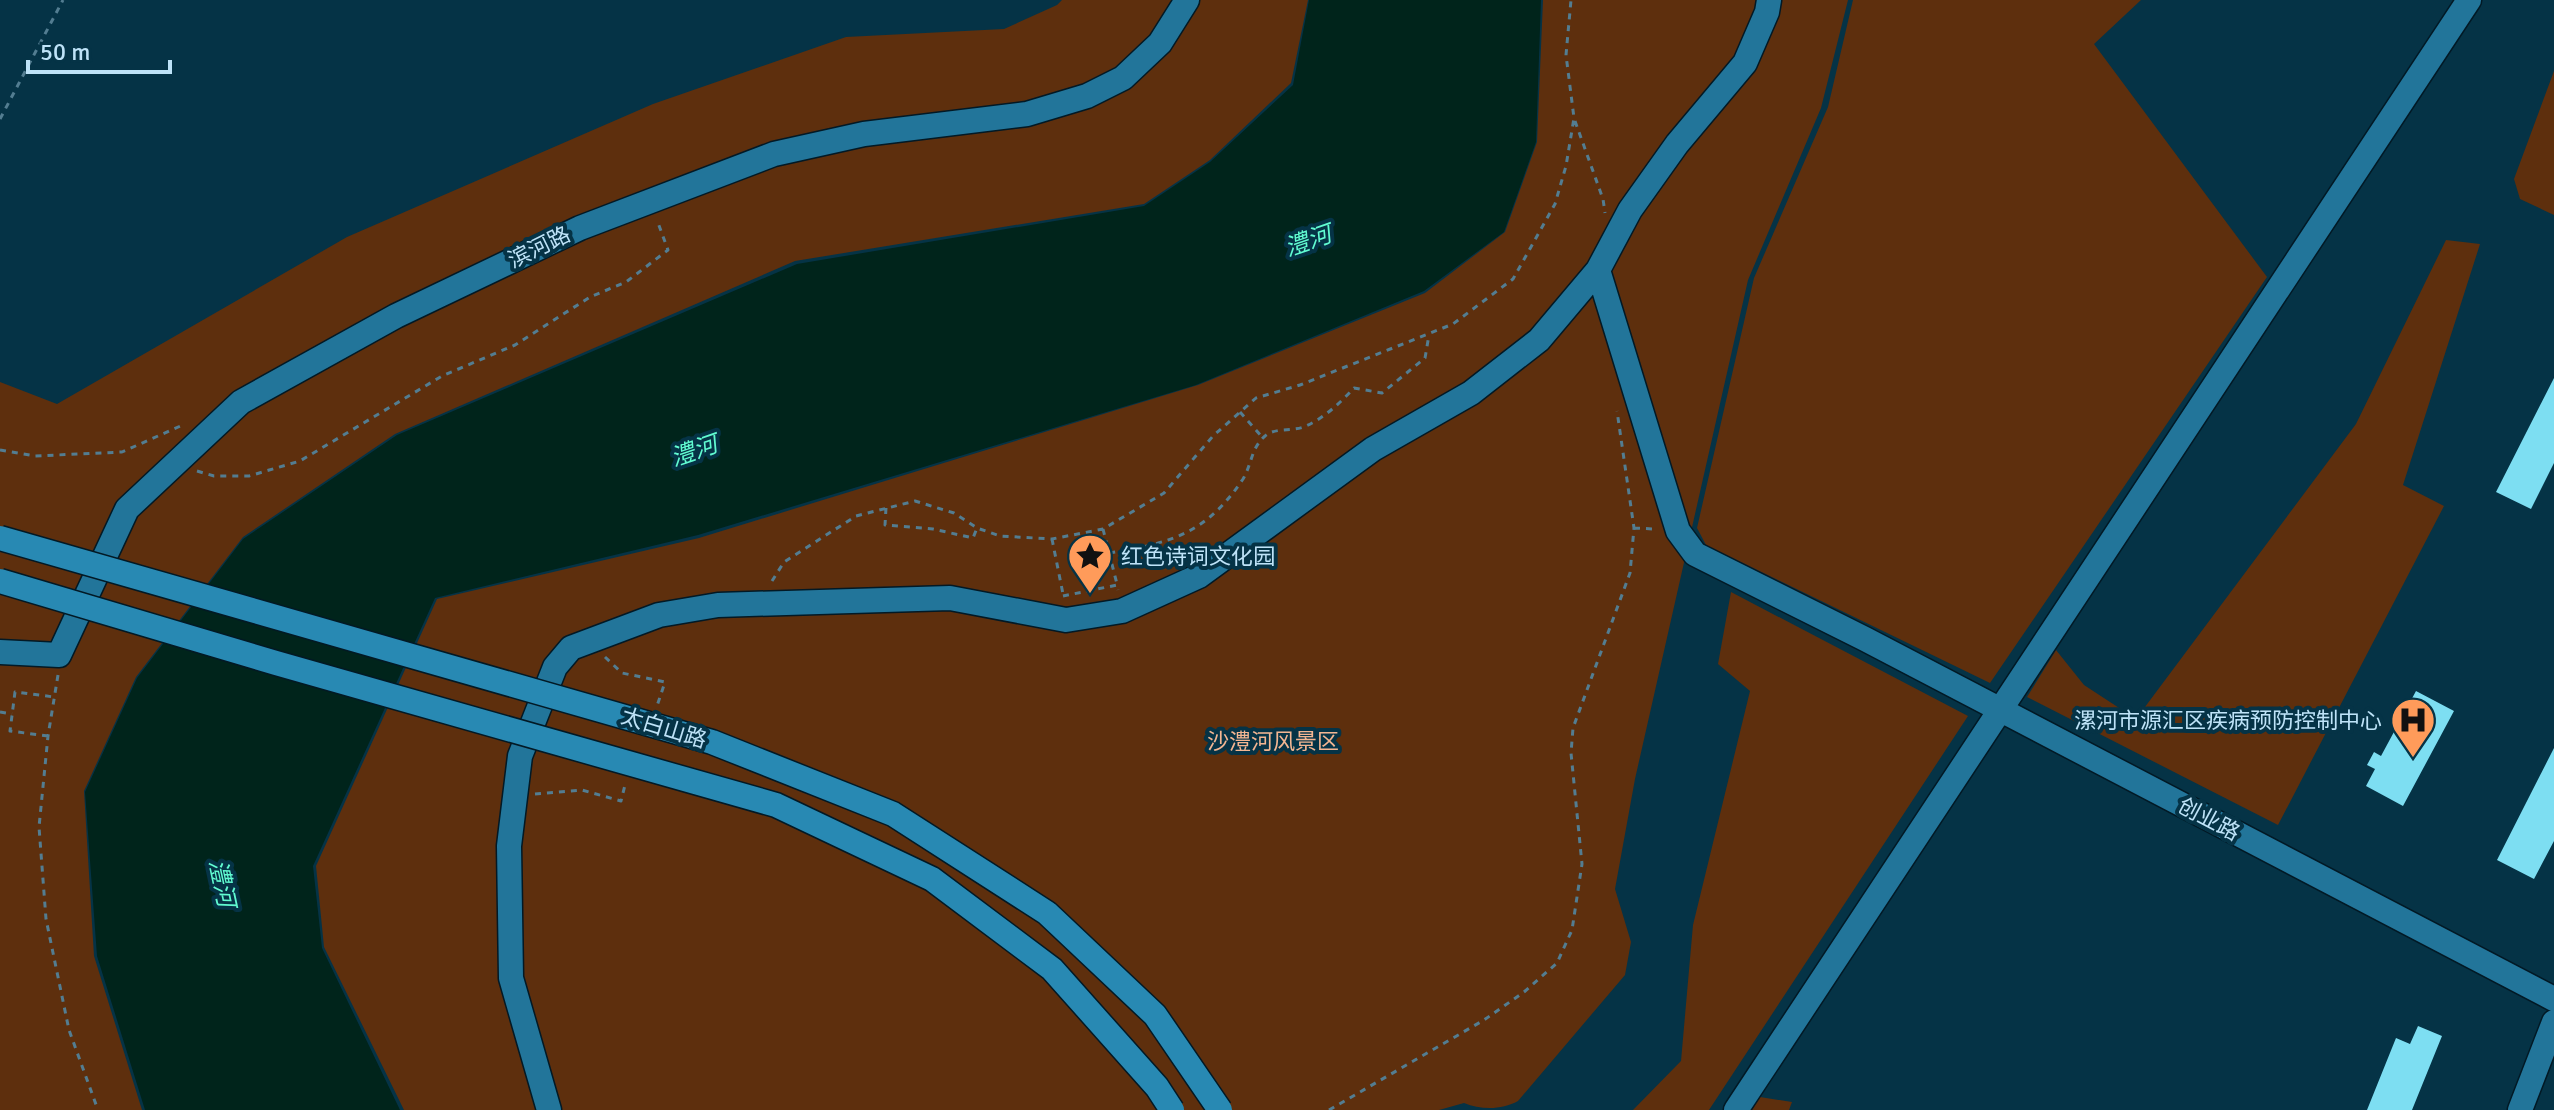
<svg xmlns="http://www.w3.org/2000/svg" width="2554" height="1110" font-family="Signika,'Noto Sans SC',sans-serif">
<rect width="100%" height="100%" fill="#053346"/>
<path fill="#5e2f0d" d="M1062,0h246l-17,83 -81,77 -66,44 -349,57 -400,173 -152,103 -107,140 -52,114 10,165 48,154h-142v-728l57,22 290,-167 306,-133 193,-67 158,-8 53,-24z
M1543,0h305l-27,108 -73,172 -113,499 -20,110 16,53 -6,33 -107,126c-16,9 -37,9 -54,2l-25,7h-1035l-80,-163 -8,-81 121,-267 262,-61 499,-153 227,-92 80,-61 32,-90z
M1853,0h288l-47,44 173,233 -277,406 -284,-138 -9,-17 57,-250 74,-171z
M2554,71v144l-34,-16 -6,-20z
M2446,240l34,4 -77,241 41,21 -166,319 -251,-128 29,-47 28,35 52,34 220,-295z
M1731,592l237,124 -259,394h-76l48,-49 12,-136 57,-234 -32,-27z
M1760,1097l32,5 -3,8h-37z"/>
<path fill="#00241b" d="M1309,0h232l-5,142 -32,90 -80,59 -228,94 -498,150 -263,63 -122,268 9,82 78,162h-255l-48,-154 -12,-164 52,-114 106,-139 154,-104 400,-171 347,-58 66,-44 83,-77z"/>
<path fill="#7ddef2" d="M2554,378v85l-23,46 -35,-17z
M2416,691l38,20 -51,95 -37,-20 9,-17 -8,-4 7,-13 7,4z
M2554,748v93l-20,38 -37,-19z
M2418,1026l24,10 -30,74h-45l29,-72 14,6z"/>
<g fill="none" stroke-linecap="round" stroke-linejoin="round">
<g stroke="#021925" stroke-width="27">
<path id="minor" d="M1598,270l80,261 17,23 170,85 689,360
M0,652l59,3 68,-146 114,-107 155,-86 184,-88 194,-74 90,-20 163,-20 60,-18 36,-18 37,-35 27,-43
M549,1110l-38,-132 -2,-132 11,-90 35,-89 16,-19 88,-33 59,-10 232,-7 116,22 56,-9 77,-35 174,-127 98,-56 68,-53 59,-70 32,-60 47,-66 68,-81 22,-51 2,-12
M1736,1110l733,-1110
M2520,1110l34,-88"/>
</g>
<path stroke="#537d91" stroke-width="3" stroke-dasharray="6 6" stroke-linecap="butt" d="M0,119l63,-119
M1575,121l28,78 2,14
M1240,412l23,26
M0,450l35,6 87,-4 63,-28
M197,471l17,5h35l51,-15 142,-85 73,-31 75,-48 36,-15 42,-32 -11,-30
M886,508l-1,17 48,4 40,9 4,-10
M1634,528l20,1
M1103,529l14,55
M1052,539l11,55
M1109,553c62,-10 97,-19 134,-74 9,-15 8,-31 22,-43 10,-9 28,-4 41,-10 18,-8 34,-23 48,-38l28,5 43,-35 4,-23
M772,581l12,-19 72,-46 59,-15 39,12 23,15 23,8 52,3 51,-10 61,-36 49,-57 43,-38 44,-13 153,-61 60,-45 42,-75 11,-38 8,-48 -8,-63 5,-55
M1063,596l54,-11 1,5
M605,657l17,16 43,9 -8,24
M58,675l-10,61 -9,91 7,92 23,111 29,80
M0,712l12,2
M48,736l-38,-5 5,-39 39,5
M535,794l47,-4 39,11 4,-16
M1329,1110l155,-90 40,-28 33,-29 15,-33 10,-66 -11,-111 2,-25 57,-155 4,-45 -17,-117"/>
<use href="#minor" stroke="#22759a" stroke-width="24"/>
<g stroke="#021925" stroke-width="27" stroke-linecap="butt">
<path id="major-bridge" d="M0,538l712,204 181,72 154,99 108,102 65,95
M0,581l276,82 500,142 156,74 120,90 105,118 15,23"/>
</g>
<use href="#major-bridge" stroke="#2889b3" stroke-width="24"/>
</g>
<defs>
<g id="sight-pin" transform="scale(2.3)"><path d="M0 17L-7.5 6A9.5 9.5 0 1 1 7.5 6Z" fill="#ff9b5a" stroke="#053346"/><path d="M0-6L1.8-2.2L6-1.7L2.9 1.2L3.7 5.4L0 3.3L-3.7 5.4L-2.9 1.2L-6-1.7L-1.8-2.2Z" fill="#111"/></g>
<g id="hospital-pin" transform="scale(2.3)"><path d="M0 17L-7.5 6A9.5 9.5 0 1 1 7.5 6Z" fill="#ff9b5a" stroke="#053346"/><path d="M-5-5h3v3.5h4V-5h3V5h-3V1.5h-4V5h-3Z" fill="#111"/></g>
</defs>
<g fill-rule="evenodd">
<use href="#sight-pin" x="1090" y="556"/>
<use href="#hospital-pin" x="2413" y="720"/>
</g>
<g text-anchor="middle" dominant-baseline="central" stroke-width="8" stroke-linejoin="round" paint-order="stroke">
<g font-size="22" fill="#bee3f8" stroke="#053346">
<text transform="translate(539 247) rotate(-26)">滨河路</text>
<text transform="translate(664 728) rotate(17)">太白山路</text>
<text transform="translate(2209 819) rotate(28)">创业路</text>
</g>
<g font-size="22" fill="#bee3f8" stroke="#053346" text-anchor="start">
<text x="1121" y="556">红色诗词文化园</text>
<text x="2382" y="720" text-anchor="end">漯河市源汇区疾病预防控制中心</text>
</g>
<g font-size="22" fill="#f3b692" stroke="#053346">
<text x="1273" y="741">沙澧河风景区</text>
</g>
<g font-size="24" font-style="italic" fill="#61fbd1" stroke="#053346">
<text transform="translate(1308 241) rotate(-19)">澧河</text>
<text transform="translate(694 451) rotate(-19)">澧河</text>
<text transform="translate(222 883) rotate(78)">澧河</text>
</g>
</g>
<path d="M28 60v12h142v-12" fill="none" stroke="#bee3f8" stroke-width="4"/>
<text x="40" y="60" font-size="24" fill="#bee3f8" stroke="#053346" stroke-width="6" paint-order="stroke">50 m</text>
</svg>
